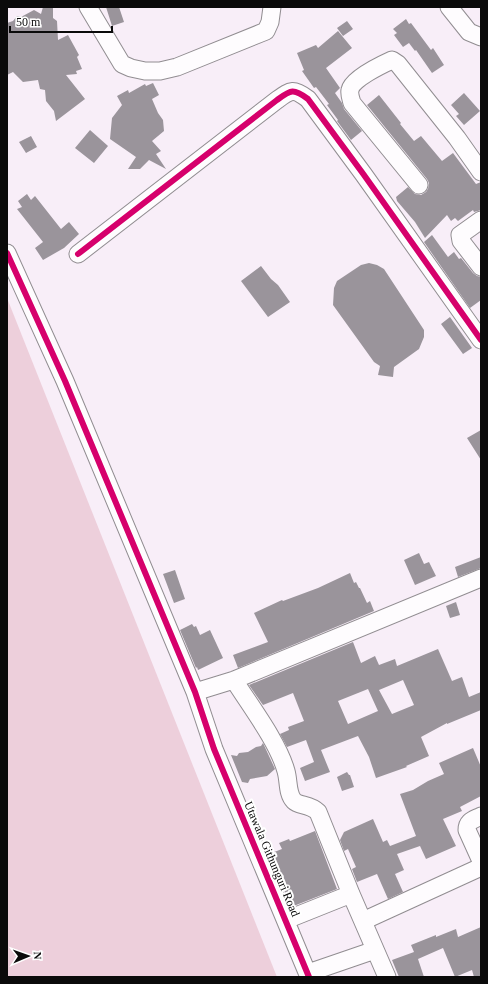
<svg xmlns="http://www.w3.org/2000/svg" width="488" height="984" font-family="'Times New Roman',serif">
<rect width="100%" height="100%" fill="#f8eef8"/>
<path fill="#edcfdb" d="M7,298l270,679h-270z"/>
<path fill="#9a949b" fill-rule="evenodd" d="M43,7h10v11l4,3 1,19 10,-5 11,20 -2,2 5,12 -6,2 1,3 -11,1 19,24 -29,22 -2,-10 -8,-10 -1,-11 -5,-1 -2,-9 -15,2 -10,-10 -6,3v-52l6,-2 4,-5 4,1 13,-7 7,4z
M106,7h13l5,15 -12,4z
M406,19l3,5 2,-1 20,27 2,-2 11,17 -12,8 -16,-23 -1,1 -6,-8 -6,4 -9,-12 3,-2 -4,-4z
M347,21l6,8 -10,7 -6,-8z
M338,31l14,17 -26,20 14,20 -5,5 7,10 2,6 18,22 -11,9 -14,-19 1,-1 -11,-15 2,-1 -13,-17 -2,1 -12,-17 2,-1 -7,-17 19,-8 2,3z
M153,83l6,12 -7,4 6,14 5,7 1,11 -12,10 9,10 -5,3 10,15 -17,-9 -9,9h-12l8,-12 -26,-18 2,-21 10,-13 -5,-9 11,-6 1,3 16,-9 1,2z
M464,93l16,18 -16,14 -8,-9 3,-2 -8,-9z
M379,95l22,28 -1,1 14,17 7,-5 21,25 11,-8 23,31 5,-2v28l-7,2 -1,-2 -15,11 -3,-3 -4,3 -4,-6 -22,23 -10,-16 -18,-21 -1,-4 12,-10 7,7 6,1 5,-3 2,-3 1,-6 -2,-4 -60,-74z
M90,130l18,16 -14,17 -19,-15z
M31,136l6,11 -11,6 -7,-11z
M27,194l4,6 4,-4 26,33 8,-7 10,12 -15,14 -21,12 -8,-12 8,-6 -26,-33 5,-2 -4,-6z
M432,235l16,22 6,-5 5,7 2,-1 12,15 4,3 4,1v23l-11,8 -46,-66z
M369,263l8,2 7,4 40,61v7l-5,12 -25,18 -1,10 -15,-2 2,-9 -6,-4 -41,-57 1,-17 3,-7 24,-16z
M261,266l10,13 7,6 12,17 -22,15 -27,-36z
M450,317l22,31 -9,6 -22,-30z
M481,430v30l-14,-22z
M419,553l5,11 5,-2 7,14 -21,9 -11,-25z
M481,557v11l-23,9 -3,-10z
M175,570l10,29 -11,4 -11,-29z
M350,573l4,10 2,-1 3,6h1l7,15 3,-2 4,10 -136,57 -5,-13 35,-13 -14,-29 28,-13 1,1 35,-13z
M456,602l4,13 -10,3 -4,-12z
M192,624l2,3 2,-1 4,9 10,-5 13,28 -25,12 -1,-3 -1,1 -16,-38z
M353,642l8,21 14,-7 4,9 16,-6 2,7 41,-17 14,32 10,-4 7,20 12,-5v18l-34,14v-1l-26,14 8,19 -23,10 1,1 -31,11 -7,-21 -11,-21 -37,14 9,22 -25,9 -5,-13 14,-6 -8,-22 -19,7 -7,-13 9,-4 -1,-3 16,-6 -11,-28 -30,12 -14,-20zM403,680l11,25 -22,9 -13,-24zM368,689l10,22 -30,13 -10,-23z
M263,743l12,26 -8,7 -17,3 -2,4 -6,-1 -11,-27 6,1 2,-3 9,-1 8,-5 5,-1z
M473,748l8,19v29l-21,11 2,4 -19,8 13,27 -30,13 -6,-13 -23,8 7,16 -9,4 8,18 -15,7 -11,-25 -20,8 -5,-13 4,-2 -8,-18 -4,2 -4,-11 4,-8 29,-13 10,23 4,-2 3,6 26,-10 -16,-42 13,-4 15,-9 16,-7 -5,-11z
M347,772l2,3h1l4,12 -12,4 -5,-14z
M315,831l22,58 -46,18 -22,-53 13,-5 -3,-6 10,-4 1,2z
M481,927v50h-7l-2,-7 -17,7 -12,-29 -25,11 6,18h-25l-7,-17 22,-8 -3,-7 25,-10v2l20,-8 2,8z"/>
<g fill="none" stroke-linecap="round" stroke-linejoin="round">
<g stroke="#918d91" stroke-width="19">
<path id="minor" d="M88,7l34,57 9,4 14,3h15l17,-4 89,-36 4,-9 2,-15
M449,7l20,25 12,5
M419,185l-67,-82c-1,-4 -3,-9 -2,-13 2,-11 31,-25 42,-30l6,4 59,74 24,34
M481,220l-21,15 1,6 20,26
M7,253l58,128 130,311 19,57 95,228
M78,254l199,-154c14,-10 16,-12 31,-1l56,76 117,165
M234,680c17,27 44,62 52,91 3,10 1,23 8,30 5,5 16,3 24,11l33,82 36,83
M195,692l39,-12 247,-102
M481,816c-8,4 -14,5 -14,14l14,31
M286,920l65,-26
M363,921l118,-54
M308,973l67,-23"/>
</g>
<use href="#minor" stroke="#fefcfe" stroke-width="17"/>
<g stroke="#fff" stroke-width="8">
<path id="cycleway" d="M7,253l58,128 130,311 19,57 95,228
M78,254l199,-154c14,-10 16,-12 31,-1l56,76 117,165"/>
</g>
<use href="#cycleway" stroke="#d6006c" stroke-width="6"/>
</g>
<g text-anchor="middle" dominant-baseline="central" stroke-width="4" stroke-linejoin="round" paint-order="stroke">
<g font-size="12" fill="#0a0a0a" stroke="#fff">
<text transform="translate(272 859) rotate(67)">Utawala Githunguri Road</text>
</g>
</g>
<rect width="488" height="984" fill="none" stroke="#0a0a0a" stroke-width="16"/>
<g transform="translate(28 956) rotate(88)" stroke="#ffffff" stroke-width="3" paint-order="stroke">
<path d="M0-3L7 15L0 10L-7 15Z" fill="#0a0a0a"/>
<text y="-6" font-size="11" font-weight="bold" text-anchor="middle" fill="#0a0a0a">N</text>
</g>
<path d="M10 26v6h102v-6" fill="none" stroke="#0a0a0a" stroke-width="2"/>
<text x="16" y="26" font-size="12" fill="#0a0a0a" stroke="#ffffff" stroke-width="3" paint-order="stroke">50 m</text>
</svg>
